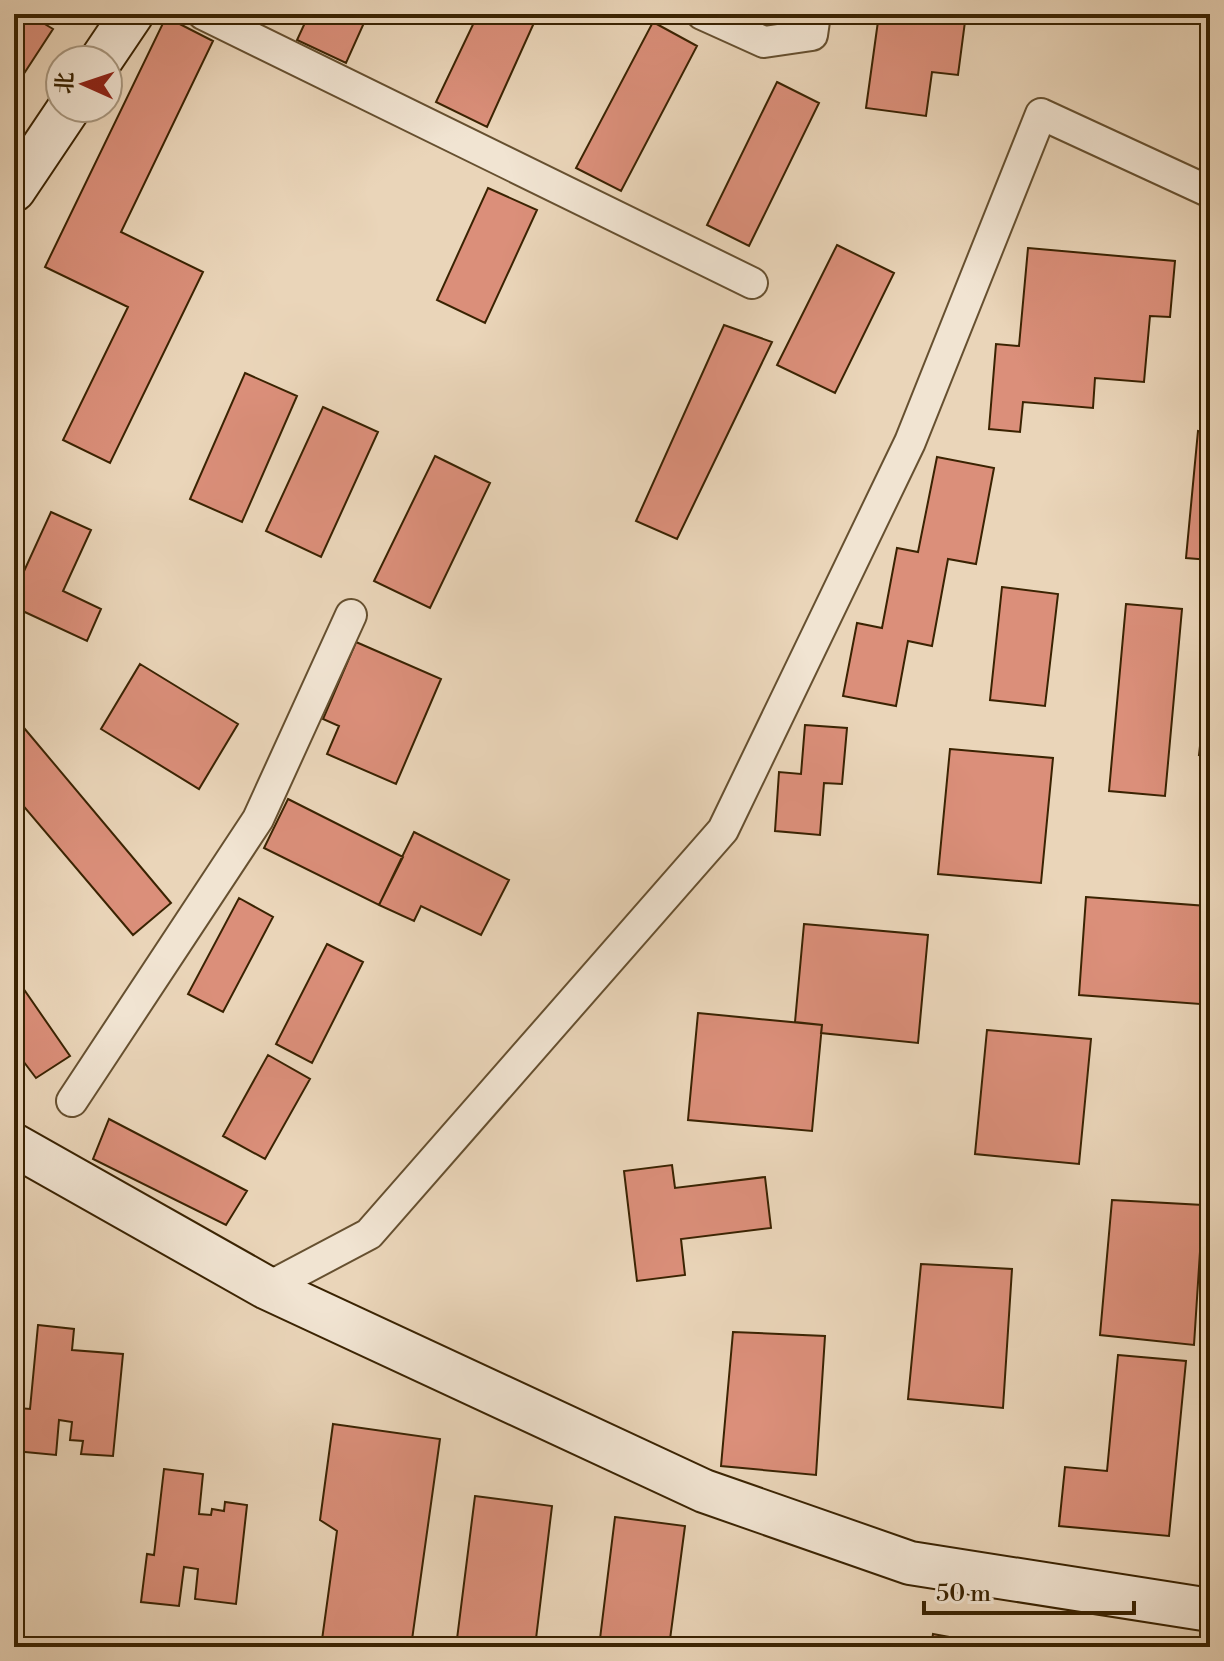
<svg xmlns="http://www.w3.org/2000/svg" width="1224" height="1661" font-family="'Libre Bodoni','Noto Serif SC',serif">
<rect width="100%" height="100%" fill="#ead5b9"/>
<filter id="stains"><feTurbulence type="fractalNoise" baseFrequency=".0025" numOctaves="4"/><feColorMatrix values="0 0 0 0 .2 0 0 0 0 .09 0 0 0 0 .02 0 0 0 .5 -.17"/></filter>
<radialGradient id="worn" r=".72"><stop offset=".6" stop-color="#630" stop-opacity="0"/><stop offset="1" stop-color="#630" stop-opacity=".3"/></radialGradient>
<path fill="#db8f7a" stroke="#3a2302" stroke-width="2" d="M14,14h14l25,15 -39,60z
M309,14h59l-22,49 -49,-23z
M478,14h60l-51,113 -51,-25z
M879,14h87l-8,61 -26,-3 -6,44 -60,-8z
M166,17l47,24 -92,191 82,40 -93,191 -47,-23 65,-133 -83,-40z
M653,22l44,24 -76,145 -45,-23z
M777,82l42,21 -70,143 -42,-21z
M488,188l49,22 -52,113 -48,-23z
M837,245l57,28 -59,120 -58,-28z
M1028,248l147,13 -5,56 -20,-1 -6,66 -49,-4 -2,30 -70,-6 -3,30 -31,-3 7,-85 23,2z
M1210,300v96l-9,-1z
M724,325l48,17 -95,197 -41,-18z
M245,373l52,23 -55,126 -52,-23z
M323,407l55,25 -57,125 -55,-26z
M1198,431l12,2v127l-24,-2z
M435,456l55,27 -60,125 -56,-27z
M937,457l57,11 -18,96 -28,-5 -16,87 -24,-5 -12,65 -53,-10 14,-73 25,5 15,-80 21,4z
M51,512l40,18 -28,61 38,18 -14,32 -73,-34v-14z
M1002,587l56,7 -13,112 -55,-6z
M1126,604l56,5 -17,187 -56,-5z
M356,642l85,37 -45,105 -69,-30 12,-28 -16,-7z
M140,664l98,60 -39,65 -98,-60z
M14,716l157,187 -38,32 -119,-140z
M1203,719l7,1v36l-11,-1z
M805,725l42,3 -5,56 -18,-1 -4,52 -45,-4 4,-59 22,2z
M950,749l103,9 -12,125 -103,-9z
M288,799l115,58 -24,48 -115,-57z
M414,832l95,48 -28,55 -60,-29 -7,15 -35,-16z
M1086,897l121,9 -7,98 -121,-9z
M239,898l34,19 -50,95 -35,-18z
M804,924l124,11 -10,108 -97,-10 1,-8 -27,-3z
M327,944l36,18 -51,101 -36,-19z
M14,975l56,81 -34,22 -22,-29z
M698,1013l124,12 -10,106 -124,-11z
M987,1030l104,9 -12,125 -104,-10z
M268,1055l42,24 -45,80 -42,-23z
M109,1119l138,72 -21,34 -133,-66z
M672,1165l3,23 90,-11 6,51 -90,11 4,36 -48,6 -13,-110z
M1112,1200l91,5 -9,140 -94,-10z
M921,1264l91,5 -9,139 -95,-9z
M38,1325l36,4 -2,21 51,4 -10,102 -32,-2 2,-13 -13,-1 2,-18 -13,-2 -3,35 -41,-4 4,-43 11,1z
M733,1332l92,4 -9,139 -95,-9z
M1118,1355l68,6 -17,175 -110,-10 6,-59 42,4z
M333,1424l107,15 -29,208h-90l16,-116 -17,-11z
M164,1469l39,5 -4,40 12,1 1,-6 12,2 1,-9 22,3 -11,99 -41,-5 3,-30 -14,-2 -5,39 -38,-4 6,-48 7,1z
M475,1496l77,10 -17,141h-79z
M615,1517l70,9 -16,121h-70z
M933,1634l71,13h-73z"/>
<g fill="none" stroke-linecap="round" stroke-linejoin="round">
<g stroke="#665030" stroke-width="34">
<path id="street" d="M203,14l549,269
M702,14l62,28 48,-7 3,-21
M72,1101l186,-282 93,-204
M267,1288l102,-54 354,-404 187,-388 131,-328 169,78"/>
</g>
<g stroke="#3a2302" stroke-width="46">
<path id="secondary" d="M101,60l31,-46
M14,190l55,-82
M14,1145l253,143 437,203 206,72 300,47"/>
</g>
<use href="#street" stroke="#f1e4d2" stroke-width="30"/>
<use href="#secondary" stroke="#f1e4d2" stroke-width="42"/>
</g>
<rect width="1224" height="1661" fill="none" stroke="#ead5b9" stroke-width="48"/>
<rect x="16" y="16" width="1192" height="1629" fill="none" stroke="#3a2302" stroke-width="4"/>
<rect x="24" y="24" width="1176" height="1613" fill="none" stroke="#3a2302" stroke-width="2"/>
<g transform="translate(84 84) rotate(273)"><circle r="38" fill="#f1e4d2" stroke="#a8977f" stroke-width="2"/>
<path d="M0-6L14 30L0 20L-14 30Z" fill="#8f2418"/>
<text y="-12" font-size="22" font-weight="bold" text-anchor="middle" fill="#3a2302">北</text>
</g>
<path d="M924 1601v12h210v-12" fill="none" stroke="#3a2302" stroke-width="4"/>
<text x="936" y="1601" font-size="24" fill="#3a2302" stroke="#f1e4d2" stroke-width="6" paint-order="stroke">50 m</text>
<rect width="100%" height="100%" filter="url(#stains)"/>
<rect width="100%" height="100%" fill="url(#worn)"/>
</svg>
